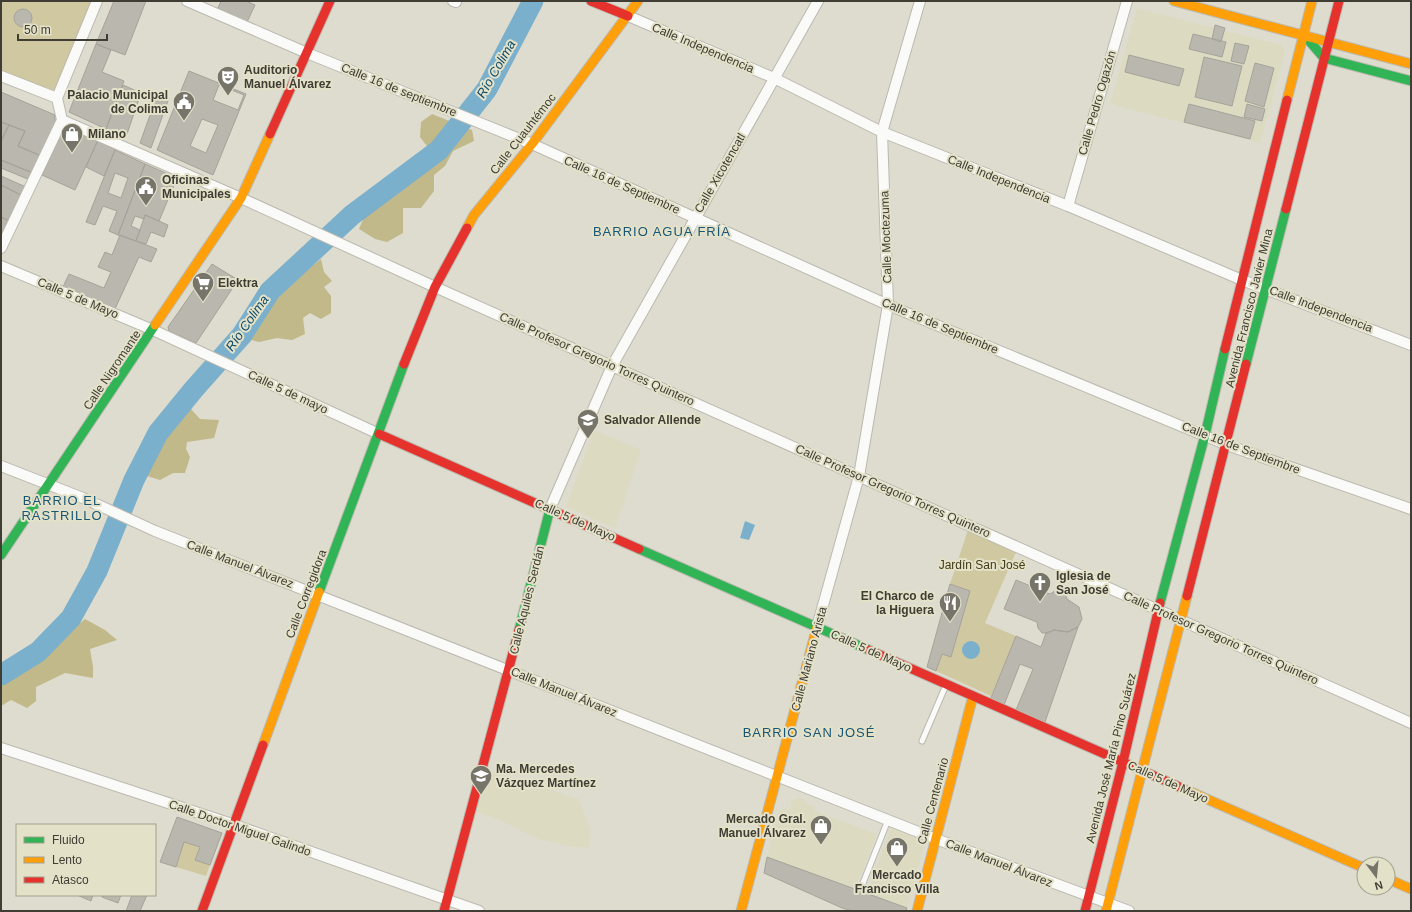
<svg xmlns="http://www.w3.org/2000/svg" width="1412" height="912" font-family="Arial,sans-serif">
<rect width="100%" height="100%" fill="#dedccf"/>
<path fill="#dddac2" d="M1137,8l144,37 4,6 -25,92 -150,-39z
M594,430l47,20 -26,78 -49,-21z
M488,770l91,29 11,31 -1,18 -22,-2 -32,-8 -35,-18 -24,-8z
M796,798h6l6,6 8,3 -2,4 63,23 -22,55 -88,-32 11,-45 6,-4 6,1 1,-8z
M891,828l32,12 2,3 -18,65 -40,-15z"/>
<path fill="#cfc8a0" d="M1,1h92l-36,87 -5,3 -51,-20z
M968,530l48,22 -31,71 31,13 -25,60 -55,-25 6,-17 9,3 18,-66 -19,-7z
M184,842l16,5 -5,13 15,5 -4,11 -30,-9z"/>
<path fill="#c1b989" d="M432,114l40,16 2,11 -21,10 -8,15 -11,9v16l-13,17h-18v25l-16,9 -12,-3 -16,-10 8,-19 18,-25 26,-10 5,-15 14,-10 -10,-13 1,-15z
M321,259l3,13 8,9 -8,6 7,9v17l-10,6 -11,-6 -7,5 2,16 -13,6 -15,-2 -18,4 -11,-3 31,-46z
M190,408l10,11 19,1 -5,18 -27,4 -1,7 4,8 -5,16h-12l-13,7 -13,-4 14,-39z
M85,619l20,11 12,10 -27,9 3,18v11l-28,-5 -29,14v14l-9,7 -16,-8 -10,6v-26l46,-29z"/>
<path fill="#7ab0cb" d="M745,521l10,4 -6,15 -9,-2z
M962 650a9 9 0 1 1 18 0a9 9 0 1 1-18 0Z"/>
<g fill="none" stroke-linecap="round" stroke-linejoin="round">
<path stroke="#7ab0cb" stroke-width="21" d="M1,675l37,-23 33,-34 26,-47 37,-91 24,-47 36,-44 48,-54 28,-44 82,-76 87,-65 48,-61 46,-88"/>
</g>
<path fill="#bab8ae" stroke="#a5a399" fill-rule="evenodd" d="M114,1h32l-21,54 -29,-11z
M221,1h25l9,4 -8,17 -30,-12z
M14 18a9 9 0 1 1 18 0a9 9 0 1 1-18 0Z
M1215,25l10,3 -4,14 -9,-3z
M1193,34l33,8 -4,15 -33,-8z
M1235,43l14,3 -5,18 -13,-3z
M96,44l15,6 -9,22 22,9 -18,48 -37,-17z
M1129,55l55,14 -5,17 -54,-14z
M1204,57l38,9 -10,40 -37,-9z
M1255,63l19,5 -10,39 -19,-6z
M189,71l57,23 -33,81 -56,-25zM202,119l16,6 -12,28 -16,-7z
M123,85l18,8 -15,44 -20,-8z
M219,85l25,10 -6,15 -25,-10z
M1,92l54,23v10l-14,31 -23,-10 7,-15 -24,-9z
M158,93l11,5 -18,50 -11,-5z
M1189,104l66,17 -5,18 -66,-17z
M1247,104l18,5 -3,12 -18,-4z
M1,122l8,3 -8,16z
M9,125l16,6 -7,15 23,10 -8,17 -32,-13v-19z
M70,128l28,12 -23,50 -33,-15 21,-45z
M98,140l16,7 1,3 -11,26 -18,-9z
M115,150l30,14 -27,71 -9,-4 8,-20 -14,-5 -8,19 -9,-3zM115,173l13,5 -7,20 -13,-5z
M1,160l32,13 -3,7 -29,-12z
M145,164l32,14 -18,43 -14,-6 -1,4 -9,-3 -4,10 9,4 -4,11 -18,-6zM147,188l7,3 -3,7 -7,-3z
M1,176l25,11 -3,9 -22,-11z
M1,185l22,11 -12,26 -10,-5z
M145,215l23,10 -4,12 -13,-5 -5,12 -10,-3z
M1,217l10,5 -10,21z
M120,235l37,14 -6,13 -12,-5 -25,54 -52,-22 7,-15 35,14 7,-16 -13,-5 7,-15 7,3z
M212,264l26,16 -42,63 -27,-12 -1,-4z
M1016,580l34,14 8,-5 6,2 3,8 12,8 3,12 -4,8 -10,5 -14,-2 -5,3h-7l-4,-5 -1,-6 -33,-13z
M950,584l20,7 -19,66 -9,-3 -6,17 -9,-4z
M1078,627l-33,95 -29,-12 17,-41 -13,-5 -16,41 -14,-5 26,-64 25,11 5,-14 8,-3 14,2z
M177,817l45,16 -12,32 -15,-5 5,-13 -16,-5 -8,25 -16,-5z
M767,857l140,51 -1,3h-54l-10,-3 -78,-35z
M77,895h16l-2,6z
M103,895h18l-3,8 -16,-6z
M132,895h15l-7,16h-14z"/>
<g fill="none" stroke-linecap="round" stroke-linejoin="round">
<g stroke="#bbb9af" stroke-width="7">
<path id="lane" d="M922,741l24,-56
M863,883l25,-63"/>
</g>
<g stroke="#bbb9af" stroke-width="12">
<path id="street" d="M187,1l120,52 225,91 356,161 339,140 184,64
M453,1l3,1
M628,16l146,62 108,54 186,74 174,74 169,65
M1,76l56,22 5,22 179,78 194,89 976,436
M57,98l40,-97
M1068,206l59,-205
M1,248l61,-128
M1,266l152,64 226,104
M1,466l82,32 72,33 781,308 193,72
M550,509l62,-143 206,-365
M817,627l42,-151 29,-171 -6,-173 38,-131
M1,748l231,76 247,87"/>
</g>
<g stroke="#bbb9af" stroke-width="11">
<path id="fast" d="M1304,35l20,23 87,23
M1246,364l40,-155
M639,549l230,101
M1,555l154,-230
M319,592l85,-228
M1160,603l45,-168 20,-86
M519,630l31,-121"/>
</g>
<g stroke="#bbb9af" stroke-width="11">
<path id="slow" d="M1174,1l237,63
M1287,100l25,-99
M467,228l7,-13 58,-71 106,-143
M155,325l86,-127 29,-64
M263,745l56,-153
M1184,789l180,79
M1388,879l23,10
M741,911l76,-284
M917,911l56,-215
M1106,911l81,-315"/>
</g>
<g stroke="#bbb9af" stroke-width="11">
<path id="jam" d="M591,1l37,15
M270,134l60,-133
M1286,209l53,-208
M1225,349l62,-249
M404,364l31,-77 32,-59
M379,434l260,115
M1187,596l59,-232
M869,650l315,139
M202,911l61,-166
M444,911l75,-281
M1085,911l38,-149 37,-159"/>
</g>
<use href="#lane" stroke="#fafaf8" stroke-width="5"/>
<use href="#street" stroke="#fafaf8" stroke-width="10"/>
<use href="#fast" stroke="#30b455" stroke-width="9"/>
<use href="#slow" stroke="#ff9f0a" stroke-width="9"/>
<use href="#jam" stroke="#e5322d" stroke-width="9"/>
</g>
<defs>
<g id="theatre-pin" transform="scale(1.15)"><path d="M0 17L-7.5 6A9.5 9.5 0 1 1 7.5 6Z" fill="#77756a" stroke="#e4e1c9"/><path d="M-5-5.5Q0-4 5-5.5V0Q5 5 0 6Q-5 5-5 0ZM-3.3-2.5H-1v1.5H-3.3ZM1-2.5H3.3v1.5H1ZM-2.8 1Q0 5.5 2.8 1Z" fill="#fff"/></g>
<g id="civic-pin" transform="scale(1.15)"><path d="M0 17L-7.5 6A9.5 9.5 0 1 1 7.5 6Z" fill="#77756a" stroke="#e4e1c9"/><path d="M-.6-6.5H3V-4.5H.6V-3L4-1V1h2V6H-6V1h2V-1L-.6-3ZM-1.2 2.5V6h2.4V2.5Z" fill="#fff"/></g>
<g id="shop-pin" transform="scale(1.15)"><path d="M0 17L-7.5 6A9.5 9.5 0 1 1 7.5 6Z" fill="#77756a" stroke="#e4e1c9"/><path d="M-5-2.5h2.3a2.7 3.5 0 0 1 5.4 0H5L5.5 6h-11ZM-1.5-2.5h3a1.5 2.3 0 0 0-3 0Z" fill="#fff"/></g>
<g id="supermarket-pin" transform="scale(1.15)"><path d="M0 17L-7.5 6A9.5 9.5 0 1 1 7.5 6Z" fill="#77756a" stroke="#e4e1c9"/><path d="M-6-5.5h2.5l.6 2H6L4.5 2H-2.5L-4.4-4H-6ZM-1.5 3.2a1.3 1.3 0 1 0 .1 0ZM3 3.2a1.3 1.3 0 1 0 .1 0Z" fill="#fff"/></g>
<g id="school-pin" transform="scale(1.15)"><path d="M0 17L-7.5 6A9.5 9.5 0 1 1 7.5 6Z" fill="#77756a" stroke="#e4e1c9"/><path d="M0-5L7-2L0 1L-7-2ZM-4 1L0 2.5L4 1V4Q0 6-4 4Z" fill="#fff"/></g>
<g id="church-pin" transform="scale(1.15)"><path d="M0 17L-7.5 6A9.5 9.5 0 1 1 7.5 6Z" fill="#77756a" stroke="#e4e1c9"/><path d="M-1.2-6h2.4v3.5h3.3v2.4h-3.3V6h-2.4V-.1h-3.3v-2.4h3.3Z" fill="#fff"/></g>
<g id="restaurant-pin" transform="scale(1.15)"><path d="M0 17L-7.5 6A9.5 9.5 0 1 1 7.5 6Z" fill="#77756a" stroke="#e4e1c9"/><path d="M-5-6h1v4h1v-4h1v4h1v-4h1v5L-1.5 .5V6h-2V.5L-5-1ZM5-6V6H3V1.5H1.5Q1.5-4 5-6Z" fill="#fff"/></g>
</defs>
<g fill-rule="evenodd">
<use href="#theatre-pin" x="228" y="77"/>
<use href="#civic-pin" x="184" y="102"/>
<use href="#shop-pin" x="72" y="134"/>
<use href="#civic-pin" x="146" y="187"/>
<use href="#supermarket-pin" x="203" y="283"/>
<use href="#school-pin" x="588" y="420"/>
<use href="#church-pin" x="1040" y="583"/>
<use href="#restaurant-pin" x="950" y="603"/>
<use href="#school-pin" x="481" y="776"/>
<use href="#shop-pin" x="821" y="826"/>
<use href="#shop-pin" x="897" y="848"/>
</g>
<g text-anchor="middle" dominant-baseline="central" stroke-width="4" stroke-linejoin="round" paint-order="stroke">
<g font-size="12" fill="#3f3d34" stroke="#e4e1c9">
<text transform="translate(703 48) rotate(23)">Calle Independencia</text>
<text transform="translate(399 90) rotate(22)">Calle 16 de septiembre</text>
<text transform="translate(1097 103) rotate(-74)">Calle Pedro Ogazón</text>
<text transform="translate(523 134) rotate(-52)">Calle Cuauhtémoc</text>
<text transform="translate(720 173) rotate(-60)">Calle Xicotencatl</text>
<text transform="translate(999 179) rotate(22)">Calle Independencia</text>
<text transform="translate(622 185) rotate(24)">Calle 16 de Septiembre</text>
<text transform="translate(886 237) rotate(-92)">Calle Moctezuma</text>
<text transform="translate(78 298) rotate(23)">Calle 5 de Mayo</text>
<text transform="translate(1249 308) rotate(-76)">Avenida Francisco Javier Mina</text>
<text transform="translate(1321 309) rotate(21)">Calle Independencia</text>
<text transform="translate(940 326) rotate(23)">Calle 16 de Septiembre</text>
<text transform="translate(597 359) rotate(24)">Calle Profesor Gregorio Torres Quintero</text>
<text transform="translate(112 370) rotate(-56)">Calle Nigromante</text>
<text transform="translate(288 392) rotate(25)">Calle 5 de mayo</text>
<text transform="translate(1241 448) rotate(21)">Calle 16 de Septiembre</text>
<text transform="translate(893 491) rotate(24)">Calle Profesor Gregorio Torres Quintero</text>
<text transform="translate(575 520) rotate(24)">Calle 5 de Mayo</text>
<text transform="translate(240 564) rotate(21)">Calle Manuel Álvarez</text>
<text transform="translate(306 594) rotate(-69)">Calle Corregidora</text>
<text transform="translate(527 600) rotate(-76)">Calle Aquiles Serdán</text>
<text transform="translate(1221 638) rotate(24)">Calle Profesor Gregorio Torres Quintero</text>
<text transform="translate(871 651) rotate(24)">Calle 5 de Mayo</text>
<text transform="translate(809 659) rotate(-75)">Calle Mariano Arista</text>
<text transform="translate(564 692) rotate(22)">Calle Manuel Álvarez</text>
<text transform="translate(1111 758) rotate(-76)">Avenida José María Pino Suárez</text>
<text transform="translate(1168 782) rotate(24)">Calle 5 de Mayo</text>
<text transform="translate(933 801) rotate(-75)">Calle Centenario</text>
<text transform="translate(240 828) rotate(19)">Calle Doctor Miguel Galindo</text>
<text transform="translate(999 863) rotate(21)">Calle Manuel Álvarez</text>
</g>
<g font-size="12" font-weight="bold" fill="#3f3d34" stroke="#e4e1c9" text-anchor="start">
<text x="244" y="70">Auditorio<tspan x="244" dy="14">Manuel Álvarez</tspan></text>
<text x="168" y="95" text-anchor="end">Palacio Municipal<tspan x="168" dy="14">de Colima</tspan></text>
<text x="88" y="134">Milano</text>
<text x="162" y="180">Oficinas<tspan x="162" dy="14">Municipales</tspan></text>
<text x="218" y="283">Elektra</text>
<text x="604" y="420">Salvador Allende</text>
<text x="1056" y="576">Iglesia de<tspan x="1056" dy="14">San José</tspan></text>
<text x="934" y="596" text-anchor="end">El Charco de<tspan x="934" dy="14">la Higuera</tspan></text>
<text x="496" y="769">Ma. Mercedes<tspan x="496" dy="14">Vázquez Martínez</tspan></text>
<text x="806" y="819" text-anchor="end">Mercado Gral.<tspan x="806" dy="14">Manuel Álvarez</tspan></text>
<text x="897" y="875" text-anchor="middle">Mercado<tspan x="897" dy="14">Francisco Villa</tspan></text>
</g>
<g font-size="12" fill="#413b18" stroke="#e4e1c9">
<text x="982" y="565">Jardín San José</text>
</g>
<g font-size="13" font-style="italic" fill="#0a4b69" stroke="#e4e1c9">
<text transform="translate(496 69) rotate(-60)">Río Colima</text>
<text transform="translate(247 323) rotate(-55)">Río Colima</text>
</g>
<g font-size="13" letter-spacing="1" fill="#185676" stroke="#e4e1c9">
<text x="662" y="231">BARRIO AGUA FRÍA</text>
<text x="62" y="500">BARRIO EL<tspan x="62" dy="15">RASTRILLO</tspan></text>
<text x="809" y="732">BARRIO SAN JOSÉ</text>
</g>
</g>
<rect width="1412" height="912" fill="none" stroke="#3f3d34" stroke-width="4"/>
<rect x="16" y="824" width="140" height="72" fill="#e4e1c9" stroke="#a29f8d"/>
<rect x="24" y="837" width="20" height="6" fill="#30b455" stroke="#a29f8d"/>
<text x="52" y="844" font-size="12" fill="#3f3d34">Fluido</text>
<rect x="24" y="857" width="20" height="6" fill="#ff9f0a" stroke="#a29f8d"/>
<text x="52" y="864" font-size="12" fill="#3f3d34">Lento</text>
<rect x="24" y="877" width="20" height="6" fill="#e5322d" stroke="#a29f8d"/>
<text x="52" y="884" font-size="12" fill="#3f3d34">Atasco</text>
<g transform="translate(1376 876) rotate(164)"><circle r="19" fill="#e4e1c9" stroke="#a29f8d"/>
<path d="M0-3L7 15L0 10L-7 15Z" fill="#77756a"/>
<text y="-6" font-size="11" font-weight="bold" text-anchor="middle" fill="#3f3d34">N</text>
</g>
<path d="M18 34v6h89v-6" fill="none" stroke="#3f3d34" stroke-width="2"/>
<text x="24" y="34" font-size="12" fill="#3f3d34" stroke="#e4e1c9" stroke-width="3" paint-order="stroke">50 m</text>
</svg>
